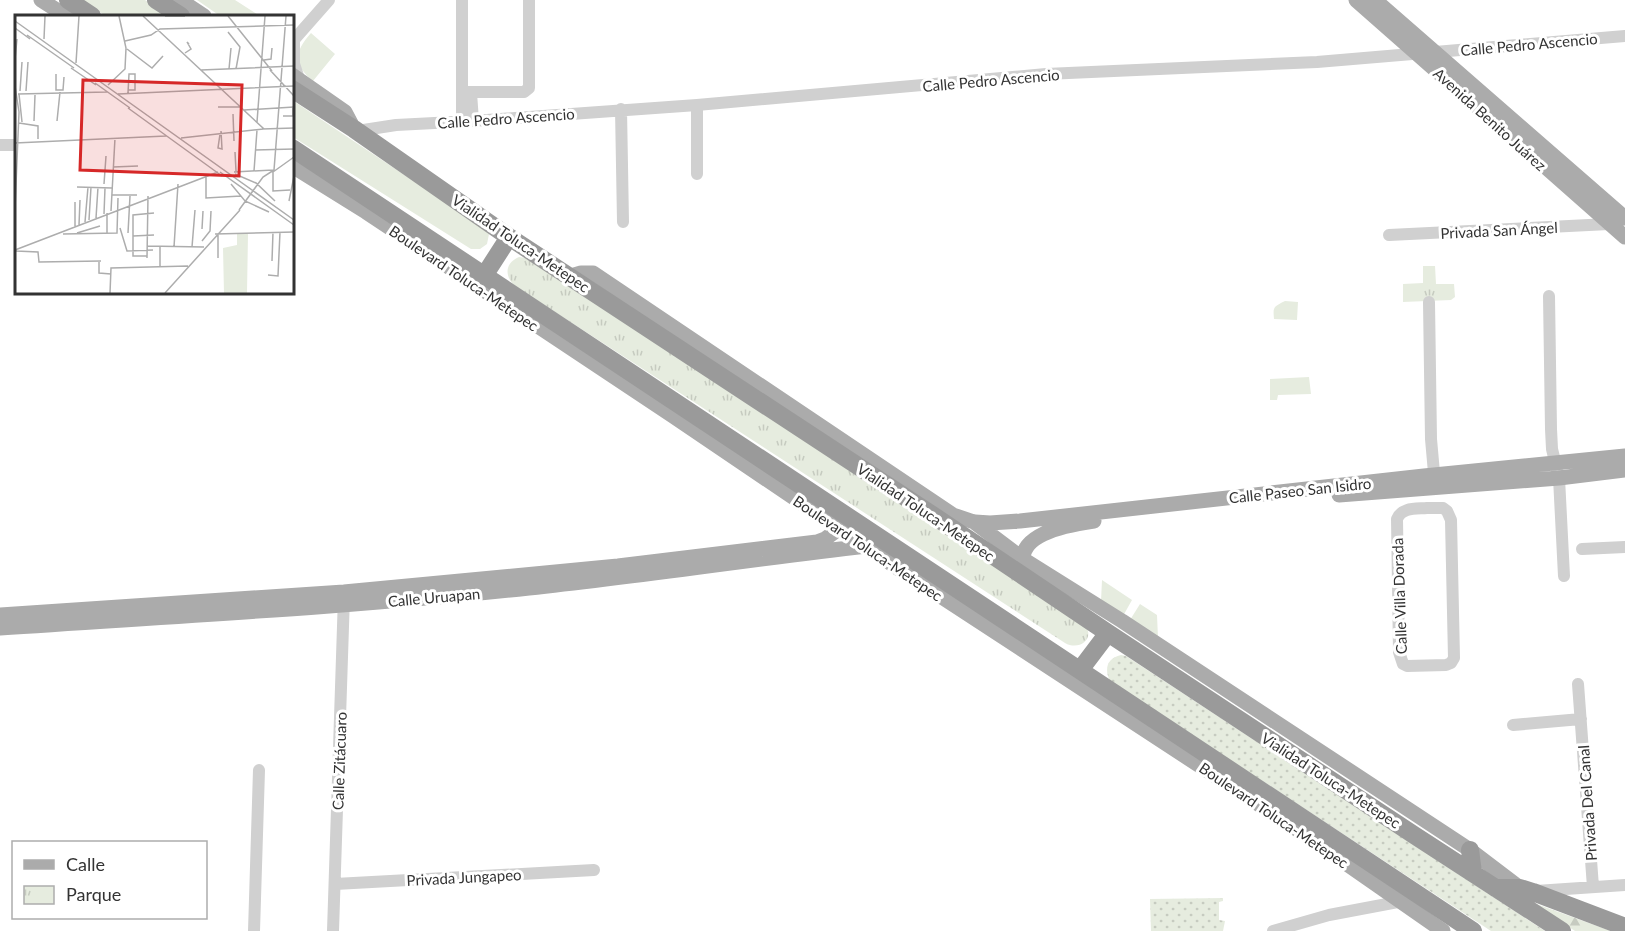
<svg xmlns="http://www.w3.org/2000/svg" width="1625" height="931" font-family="Lato,sans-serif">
<defs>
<pattern id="grass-dots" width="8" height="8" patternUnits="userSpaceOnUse" patternTransform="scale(1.5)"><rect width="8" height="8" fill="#e6ecdf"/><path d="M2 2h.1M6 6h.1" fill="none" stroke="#c6cbc0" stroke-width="1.8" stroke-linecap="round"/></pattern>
<pattern id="forest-firs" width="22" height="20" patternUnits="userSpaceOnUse" patternTransform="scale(1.5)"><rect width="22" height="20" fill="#e6ecdf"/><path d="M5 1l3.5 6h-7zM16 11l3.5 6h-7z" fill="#c6cbc0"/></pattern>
<pattern id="park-tufts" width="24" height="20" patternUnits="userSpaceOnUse" patternTransform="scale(1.5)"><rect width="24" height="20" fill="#e6ecdf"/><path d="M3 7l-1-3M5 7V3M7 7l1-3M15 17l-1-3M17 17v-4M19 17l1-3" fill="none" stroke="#c6cbc0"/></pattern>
</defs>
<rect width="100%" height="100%" fill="#fff"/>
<path fill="url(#grass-dots)" d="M1121,655l5,1 419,275h-54l-381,-250c-6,-12 -3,-23 11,-26z
M1223,898v3l-4,1v18l6,1 -2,10h-72l-1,-32z"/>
<path fill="url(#forest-firs)" d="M1531,902l80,29h-36z"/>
<path fill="url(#park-tufts)" d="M519,257l7,1 555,361c2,3 4,6 6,9 6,14 -10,22 -22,15l-550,-357c-11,-10 -10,-23 4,-29z
M1423,266h12l1,18h18l1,13 -4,3 -48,2v-18l20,-1z"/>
<path fill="#e6ecdf" d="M81,0h64l24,16h-63z
M197,0h38l25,16h-40z
M311,33l24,21 -22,27c-20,-16 -19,-29 -2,-48z
M292,100l114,76 78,49 5,9 -2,10 -7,5h-9l-178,-112z
M1285,301l13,1 -1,18 -23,-1c-1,-12 -1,-12 11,-18z
M1309,377l2,17 -33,1 -1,5h-7v-21z
M1102,580l30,20 -9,16 -22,-15z
M1140,604l17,11 1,23 -28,-18z"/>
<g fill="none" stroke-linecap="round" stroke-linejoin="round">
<path stroke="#d0d0d0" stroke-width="12" d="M462,0v121
M294,41v23l5,15
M292,42l37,-42
M463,92h61l5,-4v-88
M471,93l2,28
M621,109l2,113
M357,131l39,-6 77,-4 224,-16 349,-31 271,-12 308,-26
M0,145h16
M697,174v-69
M1389,235l220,-11
M1549,296l2,133 1,20 7,29 5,98
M1429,302l2,137 4,45
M1427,508h16l4,3 4,9 3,138 -3,5 -5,2 -39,1 -4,-2 -4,-12 -2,-133c5,-12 19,-10 30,-11z
M1582,549l43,-2
M1578,684l15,203
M1513,725l68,-6
M335,884l259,-14
M1536,891l89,-6
M254,931l5,-161
M333,931l11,-335
M1273,931l56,-16 74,-14"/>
<path stroke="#ababab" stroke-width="15" d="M41,0l25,16
M180,0l24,16
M1356,0l269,237
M1375,0l250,218
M292,75l53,37 9,17
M292,166l74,46 307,204 229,155 399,261 142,99
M571,276l10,-3h12l360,242 21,7 49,37 99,62 348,229 50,38
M1339,495l220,-17 66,-8
M975,522l15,1 30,-2 404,-45 201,-20
M1023,559c0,-27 50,-35 71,-38
M0,615l344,-23 274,-26 199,-24 8,-3 15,-11
M0,628c176,-12 353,-21 529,-40 112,-12 224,-29 337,-42"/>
<path stroke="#9a9a9a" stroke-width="18" d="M68,0l24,16
M156,0l25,16
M292,89l62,40 155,108 425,279 174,117 306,202 148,96
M292,148l1181,783
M484,276l25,-39
M1080,670l28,-37
M1470,850l3,23
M1495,888h25l13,4 92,35"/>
</g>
<g text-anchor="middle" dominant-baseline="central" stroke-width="6" stroke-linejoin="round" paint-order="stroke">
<g font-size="15" fill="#333" stroke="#fff">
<text transform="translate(1529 44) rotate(-5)">Calle Pedro Ascencio</text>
<text transform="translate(991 80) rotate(-5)">Calle Pedro Ascencio</text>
<text transform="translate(506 118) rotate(-4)">Calle Pedro Ascencio</text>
<text transform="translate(1490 119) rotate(42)">Avenida Benito Juárez</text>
<text transform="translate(1499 230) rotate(-3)">Privada San Ángel</text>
<text transform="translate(521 243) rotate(34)">Vialidad Toluca-Metepec</text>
<text transform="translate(464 278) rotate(34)">Boulevard Toluca-Metepec</text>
<text transform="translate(1300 490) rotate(-6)">Calle Paseo San Isidro</text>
<text transform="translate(926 512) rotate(34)">Vialidad Toluca-Metepec</text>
<text transform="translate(868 548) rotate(34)">Boulevard Toluca-Metepec</text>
<text transform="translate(1399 596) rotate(-92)">Calle Villa Dorada</text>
<text transform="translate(434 597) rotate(-5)">Calle Uruapan</text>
<text transform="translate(339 761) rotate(-88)">Calle Zitácuaro</text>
<text transform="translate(1331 780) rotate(33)">Vialidad Toluca-Metepec</text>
<text transform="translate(1587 803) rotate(-94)">Privada Del Canal</text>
<text transform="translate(1274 815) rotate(34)">Boulevard Toluca-Metepec</text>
<text transform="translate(464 877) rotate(-3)">Privada Jungapeo</text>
</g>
</g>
<g transform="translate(15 15)">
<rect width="279" height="279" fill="#fff"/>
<path d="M222,218l11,1 -1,59h-23l-1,-45 14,-3z" fill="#e6ecdf"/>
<path fill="none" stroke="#adadad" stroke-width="1.5" d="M128,1l121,113 -83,9M150,1h20M213,1l44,55M0,6l279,199M0,13l15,11M213,17l12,15 -4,22M12,20l47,33M29,24l1,-23M110,26l26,-6 9,-6 134,-4M112,34l25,19 11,-12M170,38l6,-4 -4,-7 2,2M0,44l2,-20M249,45l7,-1 1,-11M61,48l3,-47M56,53l25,17M214,54l2,-21M186,55l93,-4M255,55l24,26M41,59v16h7l1,-13M80,68l35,25M93,70l17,-16 1,-21 -7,-32M0,71l4,26 -4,97M5,76l2,-29M11,76l2,-29M113,78l1,-19h6v16h-7M3,79l89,-2M4,79l3,28M103,79l176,-8M203,92h22M113,93l94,68M229,95l50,-3M218,99l1,27M268,101h10v-9M19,106l1,-26M42,106l3,-29M242,107l8,-106M4,108l19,3v13M247,114l32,-1M205,119l-2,14 4,1 -1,-18M0,128l151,-7M240,135l39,-1M220,137l1,19M98,152l25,-1M239,156l3,-41M205,157l74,53M219,157l39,-2v21l17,-1M258,157l21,-15M220,159l21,9 19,18M191,162v21l35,-2M89,169l2,-28M216,169l14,17 24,11M62,172l35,1M97,180h25M274,186l5,-25M224,195l24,-33 11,-7 12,-154M96,196l4,-73M89,199l1,-26M81,203l2,-31M74,205l2,-33M70,207l3,-35M64,210l1,-25M60,212v-25M105,213l7,23 26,-1M187,214l1,-18M62,218l23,-7M92,218v-20M113,218l2,-37M48,219l54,-1 1,-35M200,219l79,-2M118,221l21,-1M187,226l8,-10 1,-20M132,231l57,1M159,232l4,-63M177,232l3,-37M0,235l203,-78M1,236l22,1 1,10 62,-1M132,241h-14v-41l21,-2M132,243l1,-62M203,243v-24M84,246v12l12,1M257,246l1,-29M145,252v-21M253,260l10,1 2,-44M95,278l1,-25 77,-2M150,278l75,-83"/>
<path fill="#d62828" fill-opacity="0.15" stroke="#d62828" stroke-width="3" d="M68,65l159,5 -3,91 -159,-6z"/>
<rect width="279" height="279" fill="none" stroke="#333" stroke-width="3"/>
</g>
<rect x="12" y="841" width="195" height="78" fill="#ffffff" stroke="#adadad" stroke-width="1.5"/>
<rect x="24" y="860" width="30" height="9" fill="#ababab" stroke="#adadad" stroke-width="1.5"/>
<text x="66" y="871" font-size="18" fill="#333333">Calle</text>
<rect x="24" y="886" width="30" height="18" fill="url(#park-tufts)" stroke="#adadad" stroke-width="1.5"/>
<text x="66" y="901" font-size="18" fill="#333333">Parque</text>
</svg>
